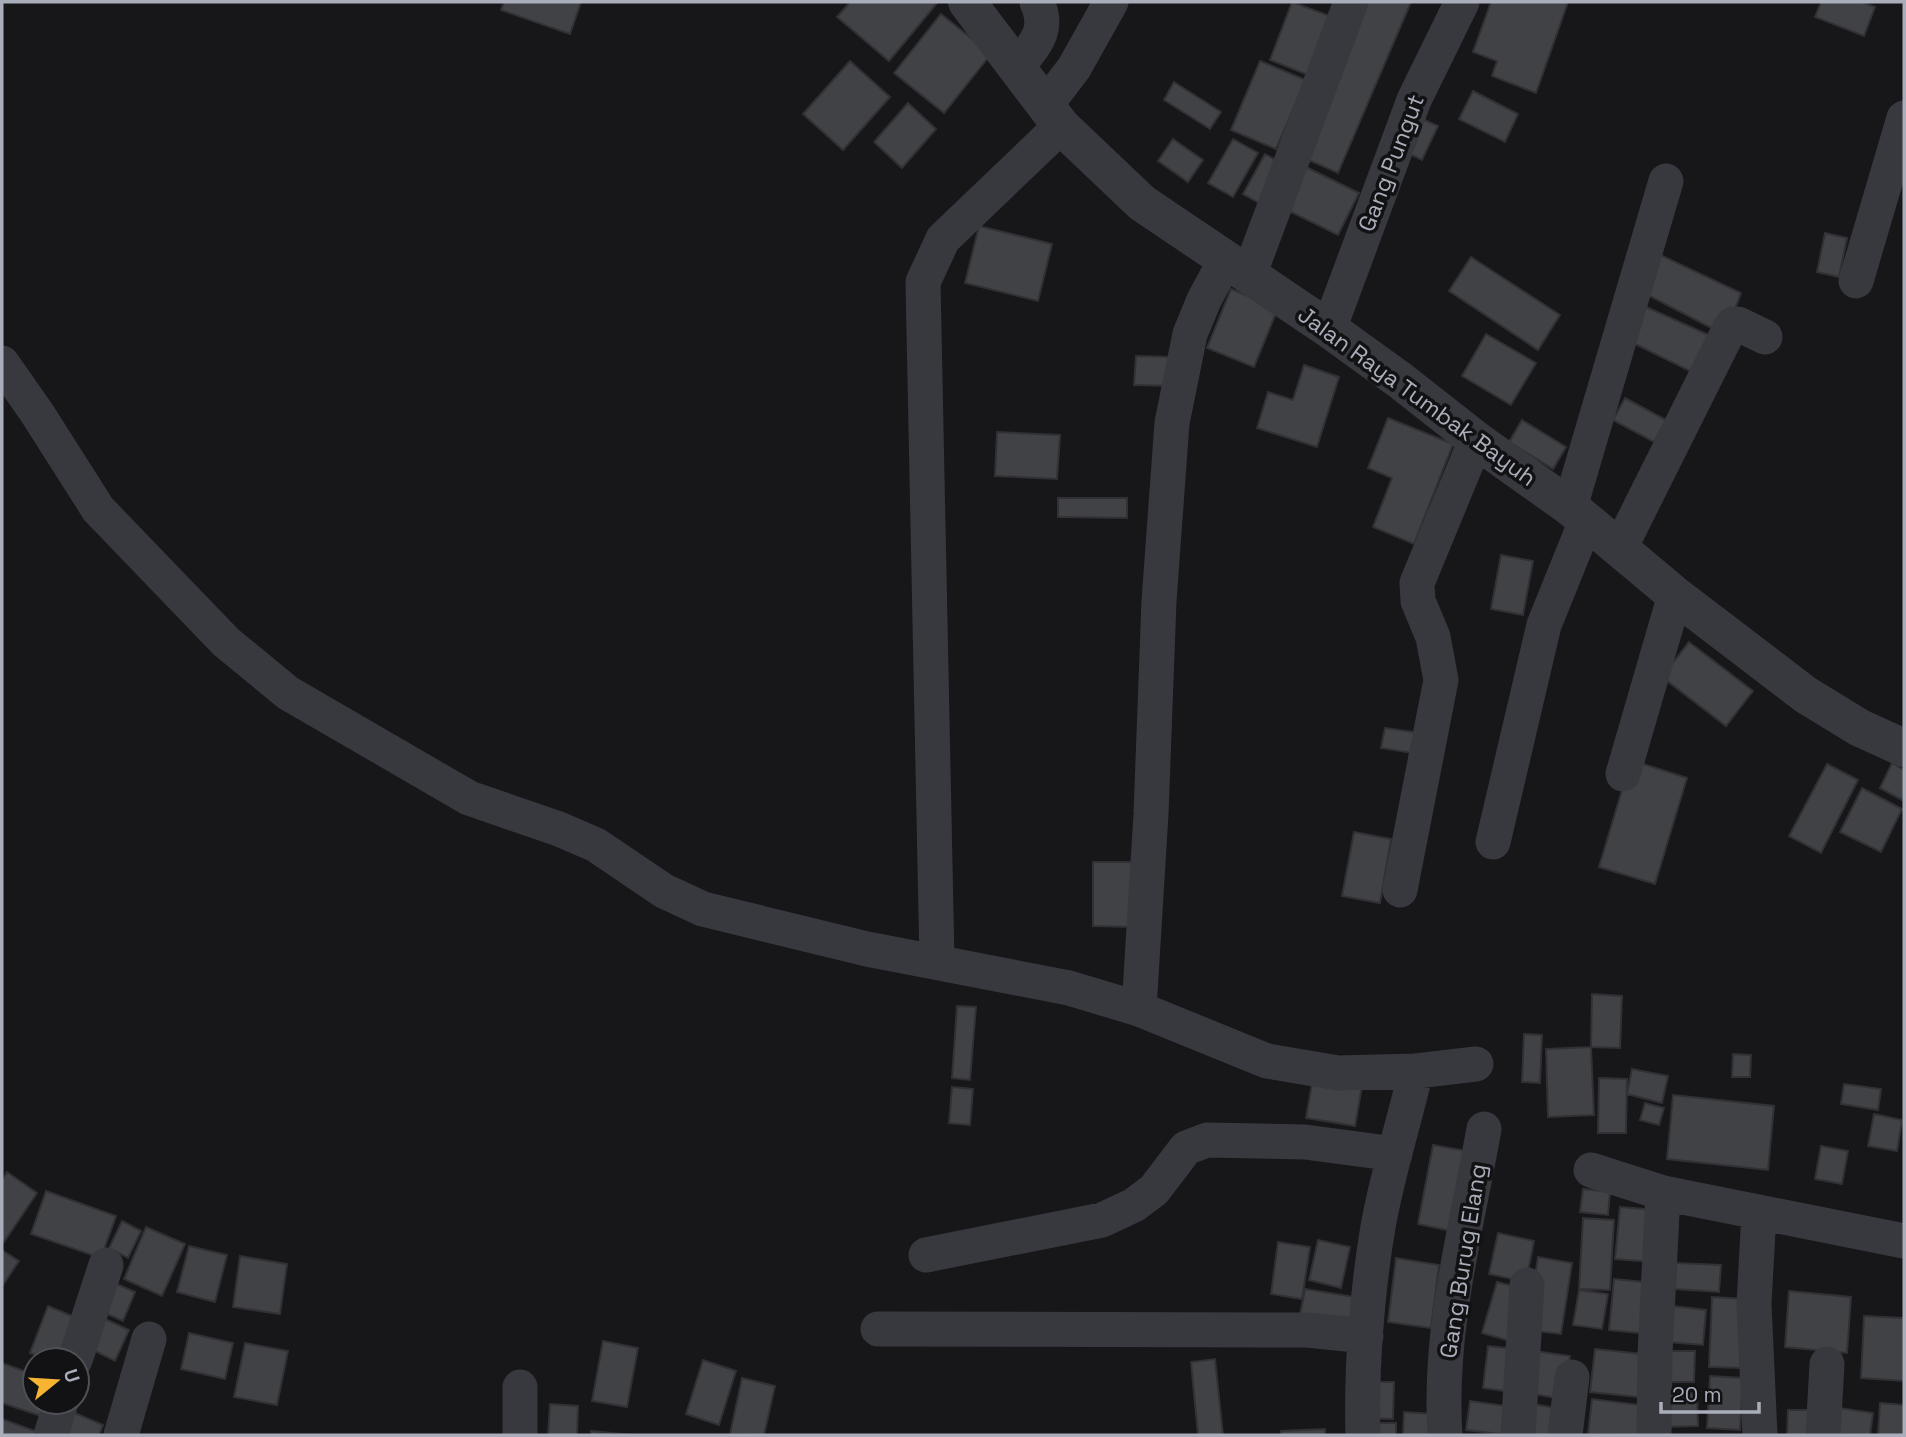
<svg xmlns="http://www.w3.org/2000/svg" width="1906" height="1437" font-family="'Space Grotesk',sans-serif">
<rect width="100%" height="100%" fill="#171719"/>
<path fill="#414246" stroke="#313135" stroke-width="2" d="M504,2h77l-11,32 -69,-24z
M850,2h88l-49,59 -52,-44z
M1292,2l38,14 -22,59 -38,-15z
M1368,2h43l-73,171 -36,-16z
M1491,2h77l-32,91 -44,-17 5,-15 -24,-9z
M1821,2h41l13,5 -11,29 -49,-19z
M941,14l50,40 -47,59 -50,-40z
M850,61l40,36 -47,53 -40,-36z
M1260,61l46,19 -30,69 -45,-19z
M1174,82l47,30 -11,17 -46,-29z
M1473,91l45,23 -13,28 -46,-23z
M908,103l28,26 -34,39 -28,-26z
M1416,116l22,10 -16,34 -21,-10z
M1173,139l30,21 -15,22 -30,-21z
M1233,139l25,14 -25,44 -25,-14z
M1265,154l16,9 -22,40 -16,-9z
M1304,166l55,27 -21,42 -55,-27z
M979,226l73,18 -14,57 -73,-18z
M1825,233l22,5 -8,39 -22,-5z
M1656,253l85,40 -16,42 -81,-42z
M1471,257l89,58 -22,35 -89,-59z
M1231,289l47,19 -24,59 -47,-19z
M1644,306l76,34 -16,38 -71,-35z
M1486,334l50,29 -25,42 -49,-29z
M1136,356l37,1 -1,29 -38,-1z
M1304,365l35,12 -22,70 -60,-19 11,-36 25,8z
M1625,398l41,22 -12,22 -41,-22z
M1388,418l65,26 -39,100 -41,-17 19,-49 -24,-10z
M1522,420l44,27 -13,22 -44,-27z
M997,432l63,3 -3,44 -62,-3z
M1058,498h69v20l-69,-1z
M1501,555l32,6 -10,54 -32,-6z
M1689,642l64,49 -27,35 -64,-49z
M1385,728l36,5 -2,21 -38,-6z
M1631,760l56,18 -32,106 -56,-17z
M1892,763l12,7v25l-2,5 -22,-12z
M1827,764l31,16 -37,73 -32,-17z
M1862,788l40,21 -21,43 -41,-20z
M1354,832l37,7 -11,64 -38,-7z
M1093,862h43l-1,65 -42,-1z
M1592,994l30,2 -2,52 -29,-1z
M957,1006l19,1 -6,73 -18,-2z
M1524,1034l18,1 -2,48 -18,-1z
M1591,1047l3,68 -46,2 -2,-68z
M1733,1054l18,1 -1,22h-18z
M1632,1069l36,7 -6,27 -35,-9z
M1313,1078l49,8 -7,40 -49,-8z
M1599,1078l28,1 -1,54h-28z
M1844,1084l37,5 -3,21 -37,-6z
M952,1087l21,2 -3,36 -21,-2z
M1673,1095l101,11 -6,64 -101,-11z
M1645,1103l19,5 -5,17 -19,-5z
M1874,1114l28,6 -5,31 -29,-5z
M1433,1145l34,6 -16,80 -33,-7z
M1821,1146l27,5 -6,33 -27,-5z
M7,1172l30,21 -33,49 -2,-1v-61z
M1583,1189l27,3 -2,23 -28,-3z
M46,1191l70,25 -15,42 -70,-24z
M1620,1207l37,3 -4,52 -38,-3z
M1583,1218l31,2 -4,70 -31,-1z
M122,1221l19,10 -13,27 -19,-10z
M146,1227l39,17 -23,52 -38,-17z
M1498,1233l36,8 -8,41 -37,-8z
M1318,1240l32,7 -9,41 -32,-8z
M1278,1242l32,5 -8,52 -31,-5z
M189,1246l38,9 -12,47 -38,-10z
M2,1250l17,11 -16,24h-1z
M240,1256l47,8 -7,50 -47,-7z
M1538,1257l34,6 -11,71 -34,-4z
M1396,1258l43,7 -8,63 -43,-6z
M1676,1263l45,2 -2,27 -44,-3z
M1614,1279l40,4 -5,51 -40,-4z
M112,1282l23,10 -12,29 -23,-10z
M1497,1282l28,7 -15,52 -28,-8z
M1305,1289l56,9 -5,31 -57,-9z
M1579,1290l29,4 -6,35 -29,-4z
M1789,1291l62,6 -4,56 -62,-6z
M1712,1297l33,2 -2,69 -34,-1z
M48,1306l29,12 -16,42h-13l-18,-7z
M1672,1306l34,4 -3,35 -35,-3z
M1864,1316l40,2v63l-43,-3z
M103,1318l26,12 -14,31 -26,-13z
M189,1333l44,10 -8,36 -44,-10z
M603,1341l35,7 -11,59 -35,-6z
M245,1343l43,8 -11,54 -43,-8z
M1488,1346l28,3 -4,43 -29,-4z
M1595,1349l57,6 -4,43 -58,-6z
M1528,1350l42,6 -8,43 -40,-7z
M1668,1351h27l-1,31h-27z
M1215,1359l8,76h-25l-7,-73z
M703,1360l33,11 -17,54 -33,-11z
M2,1363l33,12v27h14l-5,15 -42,-14z
M1710,1376l33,2 -3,52 -33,-2z
M742,1378l33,8 -11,49 -34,-1z
M1365,1382h29l-1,37 -29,-1z
M1697,1393l1,33 -39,1 -2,-33z
M1592,1399l56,7 -3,29 -57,-1z
M1470,1401l43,6 -4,28 -43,-5z
M1527,1403l29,5 -4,27h-29z
M1880,1403l24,2v30h-26z
M550,1404l28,2 -1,29h-29z
M1833,1407l40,6 -3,22 -41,-1z
M68,1410l35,15 -4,10h-37z
M1788,1410h32l-1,25h-32z
M1404,1412l29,2v21h-30z
M2,1419l36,13 -1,3h-35z
M1370,1423h26v12h-25z
M1325,1429v6h-44v-4z
M591,1431l42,4h-42z"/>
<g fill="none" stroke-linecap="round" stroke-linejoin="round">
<path stroke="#38393f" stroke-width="35" d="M1017,67c18,-23 33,-36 20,-65
M1045,106l29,-38 37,-66
M1249,275l102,-273
M1856,281l48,-163
M1329,329l85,-229 48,-98
M2,363l35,50 61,96 128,133 62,51 181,105 90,31 37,16 68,46 39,18 164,40 202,39 70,21 128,52 71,12 78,-2 60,-7
M1570,507l96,-326
M1620,548l110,-220 3,-4h5l27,13
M1623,774l52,-179
M1493,842l51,-217 42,-104
M1400,890l41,-210 -8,-43 -15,-36 -1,-18 59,-143
M937,962l-14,-680 20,-43 118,-113
M1139,1009l12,-195 8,-213 13,-178 18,-89 14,-34 22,-41
M1591,1170l72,23 241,48
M1759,1212l-5,92 6,131
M926,1255l176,-35 32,-15 20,-15 32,-42 21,-8 98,2 90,12
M878,1329l429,1 59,6
M75,1360l31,-95
M51,1435l10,-33
M121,1435l28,-96
M520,1435v-48
M1363,1435c-2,-66 4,-143 15,-208 9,-52 26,-104 38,-156
M1445,1435c-7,-103 21,-205 39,-306
M1518,1435l9,-150
M1565,1435l7,-58
M1654,1435l1,-81 8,-161
M1823,1435l4,-71"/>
<path stroke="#38393f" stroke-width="38" d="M967,2l94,124 81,77 187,126 72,52 75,59 94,67 105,88 131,100 54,33 44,20"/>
</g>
<g text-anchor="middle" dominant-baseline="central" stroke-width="7" stroke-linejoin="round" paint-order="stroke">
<g font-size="23" fill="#a9aeba" stroke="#121214">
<text transform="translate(1391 163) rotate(-69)">Gang Pungut</text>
<text transform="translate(1417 396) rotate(36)">Jalan Raya Tumbak Bayuh</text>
<text transform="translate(1463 1261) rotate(-81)">Gang Burug Elang</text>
</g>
</g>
<rect width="1906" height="1437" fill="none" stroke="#a9aeba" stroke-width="7"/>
<g transform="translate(56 1381) rotate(72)"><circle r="33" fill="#121214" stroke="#4e5056" stroke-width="2"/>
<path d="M0-5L12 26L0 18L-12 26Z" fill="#f7b432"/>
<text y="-10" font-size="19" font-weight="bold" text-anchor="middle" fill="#a9aeba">U</text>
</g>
<path d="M1661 1402v10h98v-10" fill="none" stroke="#a9aeba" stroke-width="3.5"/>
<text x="1672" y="1402" font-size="21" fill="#a9aeba" stroke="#121214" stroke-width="5" paint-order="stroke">20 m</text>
</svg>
